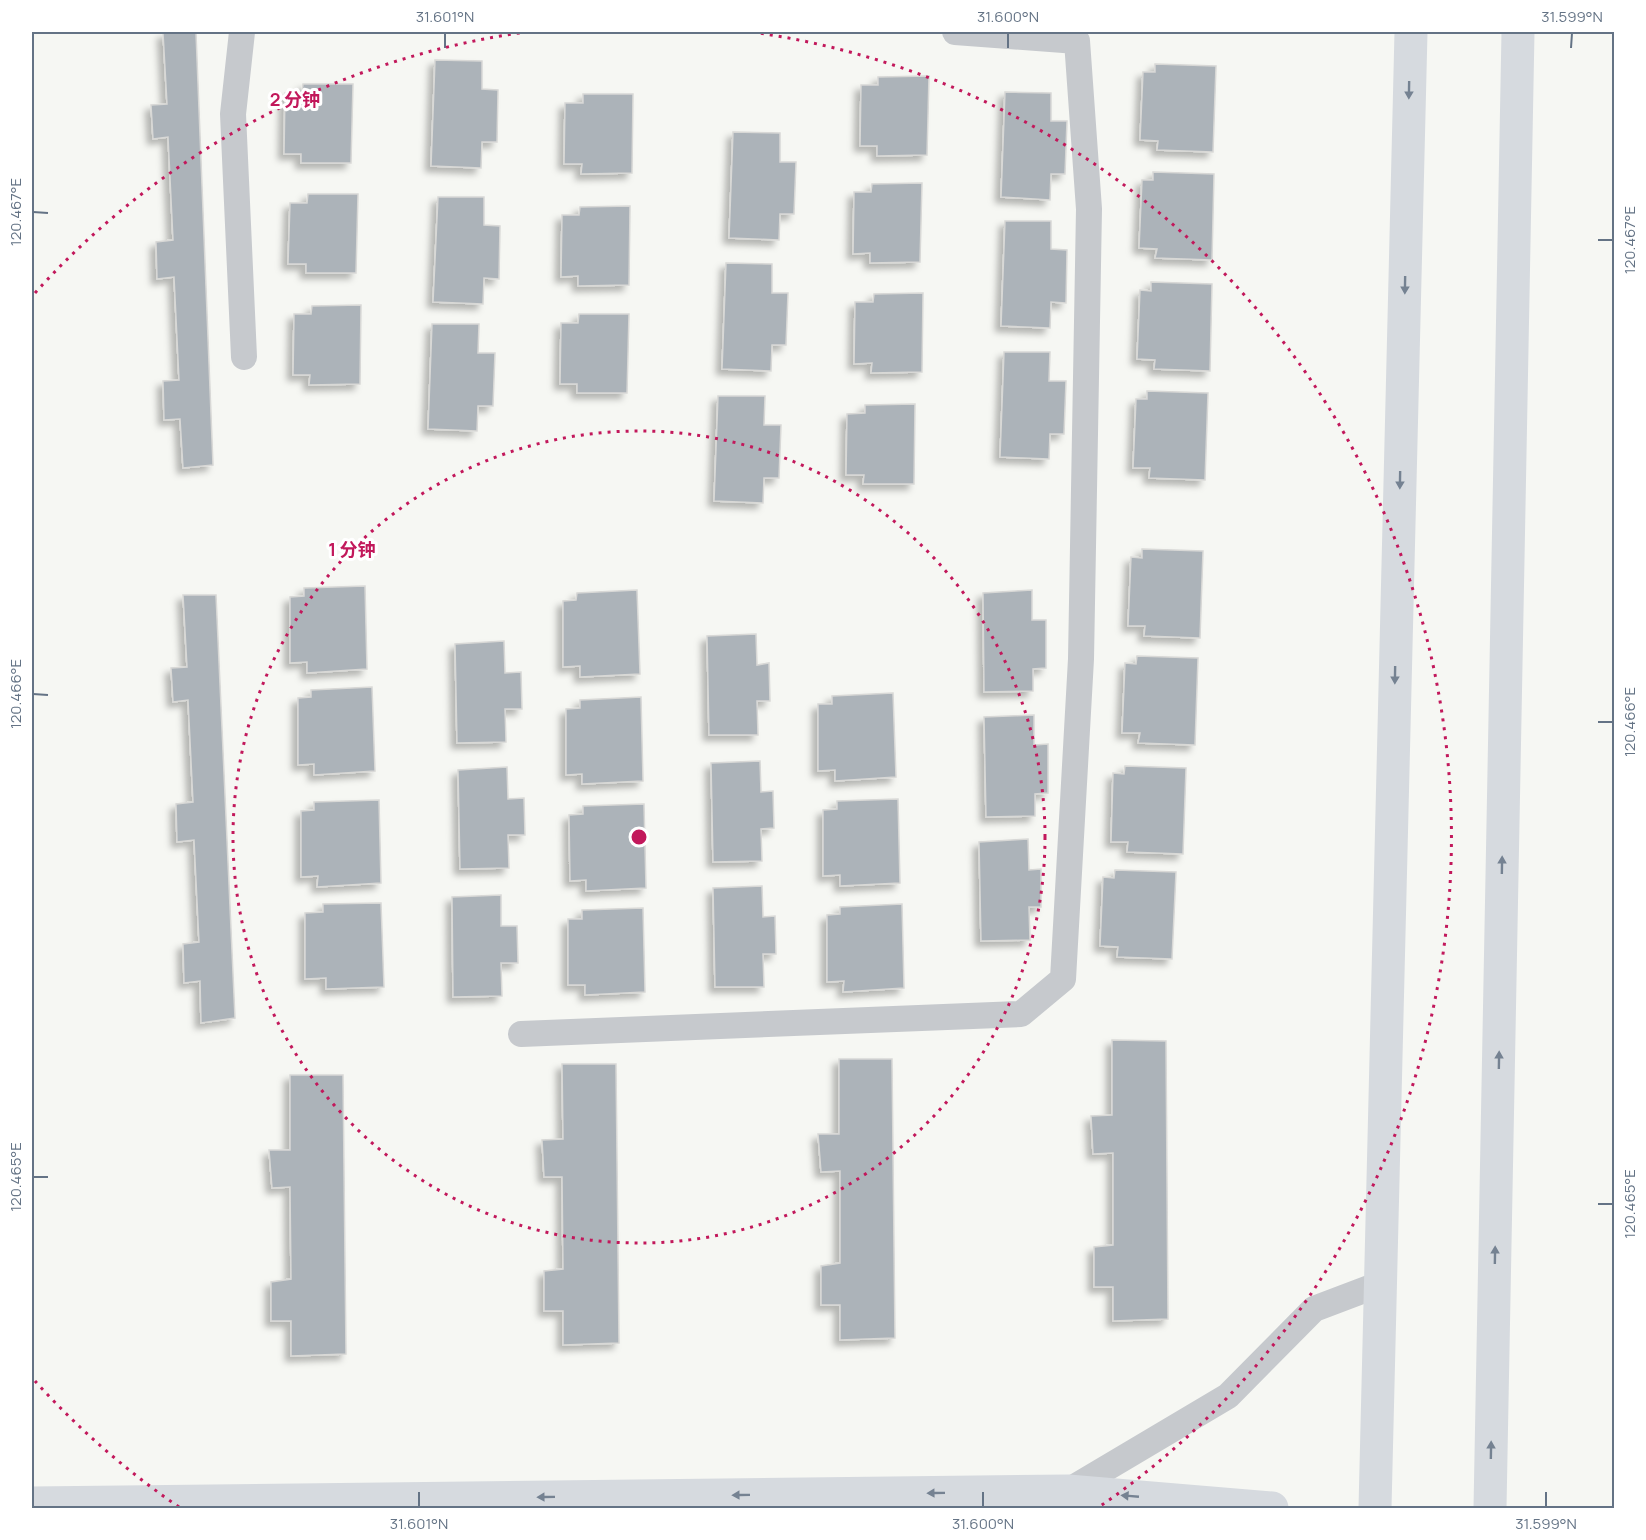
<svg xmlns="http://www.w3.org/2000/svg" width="1646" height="1540" font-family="Manrope,'Noto Sans SC',sans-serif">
<defs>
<filter id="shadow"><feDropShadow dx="-5.5" dy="5.5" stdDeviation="3" flood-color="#0004"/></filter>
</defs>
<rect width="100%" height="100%" fill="#f6f7f3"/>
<path fill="#acb3b9" stroke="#d8d8d6" stroke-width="1.5" filter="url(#shadow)" d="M163,33h33l17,432 -30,3 -3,-49 -16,1 -1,-39 16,-1 -5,-103 -17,2 -1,-37 17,-2 -5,-103 -15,2 -2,-34 16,-1z
M435,60l47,1v28l16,1 -1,52h-15l-1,26 -50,-2z
M1155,64l61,2 -3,86 -56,-2 1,-9 -18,-1 3,-68h12z
M929,76l-2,79 -50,1v-10h-17l1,-61h17v-8z
M303,84h50l-2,79h-50v-9h-17l1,-61h17z
M1005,92l46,1v28h16l-2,53h-14l-1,26 -49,-3z
M583,94h50l-1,79 -51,1 1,-10h-18l1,-61h18z
M733,132l47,1v29h16l-2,52h-14l-1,26 -50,-2z
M1153,172l61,2 -2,86 -57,-2 2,-9 -18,-1 3,-68h11z
M922,183l-2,79 -50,1v-10l-17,1 1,-62h17l1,-8z
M308,194h50l-2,79h-50v-9h-18l2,-61h17z
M438,197h46v28l16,1 -1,53 -15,-1 -1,26 -50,-2z
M630,206l-1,79 -51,1v-10l-17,1 1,-62h17l1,-8z
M1005,221h46v28l16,1 -1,53 -15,-1 -1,26 -49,-2z
M726,263l46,1v29h16l-2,52h-14l-1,26 -49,-2z
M1151,282l61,2 -2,87 -56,-2 1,-9 -18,-1 3,-69 11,1z
M923,293l-1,79 -51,1 1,-10 -18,1 1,-62h18l1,-8z
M361,305l-1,79 -51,1 1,-10h-17l1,-61h17l1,-8z
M579,314h50l-2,79h-50v-9h-17l1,-61h17z
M432,324h47l-1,29h17l-2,53h-15l-1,25 -49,-2z
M1004,352h46l-1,29h17l-2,53h-14l-1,25 -49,-2z
M1147,391l61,2 -3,87 -56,-2 1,-10h-17l3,-69h11z
M718,396h47l-1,29h17l-2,53h-15l-1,25 -49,-2z
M915,404l-1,80h-51l1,-9h-18l1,-61 18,-1v-8z
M1142,549l61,2 -3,87 -56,-2 1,-10h-17l3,-69 11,1z
M365,586l2,83 -60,4v-11l-17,1v-66l14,-1v-8z
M637,590l3,84 -60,3v-11l-17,1v-66l13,-1 1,-7z
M1032,590v30h14v48l-13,1v22l-49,1 -1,-99z
M183,595h33l19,423 -34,5 -1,-42 -16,2 -1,-39 16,-2 -5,-102 -17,2 -1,-38 17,-2 -5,-102 -15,2 -2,-34 16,-1z
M756,634l1,31 12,-2 1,38h-13l1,34h-49l-2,-99z
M504,641l1,32 16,-1 1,37h-17l1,33 -49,1 -2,-99z
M1137,656l61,2 -3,87 -57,-2 2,-10h-18l3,-70 11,1z
M372,687l3,84 -61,4v-11l-16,1v-67l13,-1v-7z
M893,693l3,84 -61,4v-11l-17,1v-67h14v-8z
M641,697l2,84 -61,3v-10l-16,1v-66l14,-1v-8z
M1034,715v30l14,-1v49l-13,1v22l-49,1 -2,-100z
M760,761l1,31 12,-1 1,37 -13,1 1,32 -49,1 -2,-99z
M1125,766l61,2 -3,86 -56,-2 1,-10h-17l2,-69 11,1z
M507,767l1,32 16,-1 1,37h-17l1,33 -49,1 -2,-99z
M898,799l2,84 -60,3v-11l-17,1v-66l14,-1v-8z
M379,800l2,83 -64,4 1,-11 -17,1v-66l13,-1v-8z
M644,804l2,84 -60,3v-11l-16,1 -1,-66 14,-1v-8z
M1028,839l1,31 12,-1v38h-12l1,33 -49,1 -2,-99z
M1115,870l61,2 -4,87 -55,-2 1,-10 -18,-1 3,-69 11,1z
M762,886l1,31 12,-1 1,38h-13l1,33h-49l-2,-99z
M501,895v31h16l1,37h-17l1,33 -49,1 -1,-100z
M381,903l3,84 -58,2v-11l-21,1v-66l18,-1v-8z
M902,904l2,84 -61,4 1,-11 -17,1v-67l13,-1v-7z
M643,908l2,84 -60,3v-10h-17v-66h14v-9z
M1112,1040l54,1 2,278 -55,2v-34h-19v-40l19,-2v-92l-20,1 -2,-38 21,-1z
M839,1059h53l3,279 -55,2v-35h-19v-39l19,-3v-92l-19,1 -3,-38h21z
M562,1064h54l3,279 -56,2v-34h-19v-40l19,-2 -1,-92h-18l-2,-37 21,-1z
M290,1075h53l3,279 -55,2v-35h-20v-39l20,-3 -1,-92 -18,1 -3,-38h21z"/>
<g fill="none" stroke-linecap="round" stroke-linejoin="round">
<path stroke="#c6c9cd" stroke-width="26" d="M242,32l-9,82 11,243
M521,1034l500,-20 42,-35 18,-320 8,-450 -12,-168 -122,-9
M1068,1491l160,-95 86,-87 66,-25"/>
<path stroke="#d6dadf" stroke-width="33" d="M32,1503l1036,-12 204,17
M1375,1508l36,-1476
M1490,1508l28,-1476"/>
</g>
<defs><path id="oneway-solid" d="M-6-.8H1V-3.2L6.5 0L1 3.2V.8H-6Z" transform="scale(1.5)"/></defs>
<g fill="#758292">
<use href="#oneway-solid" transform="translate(1409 90) rotate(91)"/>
<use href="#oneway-solid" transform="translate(1405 285) rotate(91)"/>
<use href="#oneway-solid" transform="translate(1400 480) rotate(91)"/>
<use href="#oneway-solid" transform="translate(1395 675) rotate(91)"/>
<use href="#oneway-solid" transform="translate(1502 865) rotate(-89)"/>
<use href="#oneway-solid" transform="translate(1499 1060) rotate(-89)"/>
<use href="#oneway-solid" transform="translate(1495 1255) rotate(-89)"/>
<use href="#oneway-solid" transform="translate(1491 1450) rotate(-89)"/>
<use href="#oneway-solid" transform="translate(936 1493) rotate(179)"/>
<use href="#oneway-solid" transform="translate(741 1495) rotate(179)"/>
<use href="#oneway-solid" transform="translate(1130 1496) rotate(-175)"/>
<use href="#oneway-solid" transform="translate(546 1497) rotate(179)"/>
</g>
<path fill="none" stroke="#647385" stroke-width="2" d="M445,48v-15M1008,48v-15M1571,48l1,-15M33,212l15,1M1598,240h15M33,694l15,1M1598,722h15M33,1177h15M1598,1204h15M419,1507v-15M983,1507v-15M1546,1507v-15"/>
<g fill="none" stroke="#c2185b" stroke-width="3" stroke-dasharray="3 6">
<circle cx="639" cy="837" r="406"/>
<path d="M179 1507A813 813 0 0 1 35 1381M35 293A813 813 0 0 1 526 32M752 32A813 813 0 0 1 1099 1507"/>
</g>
<circle cx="639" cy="837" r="9" fill="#c2185b" stroke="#fff" stroke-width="3"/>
<g font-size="18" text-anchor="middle" font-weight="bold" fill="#c2185b" stroke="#fff" stroke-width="6" stroke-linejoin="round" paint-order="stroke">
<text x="295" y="106">2 分钟</text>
<text x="352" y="556">1 分钟</text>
</g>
<rect width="1646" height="1540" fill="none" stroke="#ffffff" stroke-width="66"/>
<rect x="33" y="33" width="1580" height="1474" fill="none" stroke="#647385" stroke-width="2"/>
<g font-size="15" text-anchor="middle" fill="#647385">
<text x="445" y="22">31.601°N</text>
<text x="1008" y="22">31.600°N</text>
<text x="1572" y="22">31.599°N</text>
<text transform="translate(16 212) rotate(-90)" y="5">120.467°E</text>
<text transform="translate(1630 240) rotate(-90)" y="5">120.467°E</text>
<text transform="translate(16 694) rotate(-90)" y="5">120.466°E</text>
<text transform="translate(1630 722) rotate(-90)" y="5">120.466°E</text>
<text transform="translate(16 1177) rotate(-90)" y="5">120.465°E</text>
<text transform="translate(1630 1204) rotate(-90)" y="5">120.465°E</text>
<text x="419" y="1529">31.601°N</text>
<text x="983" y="1529">31.600°N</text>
<text x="1546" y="1529">31.599°N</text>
</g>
</svg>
